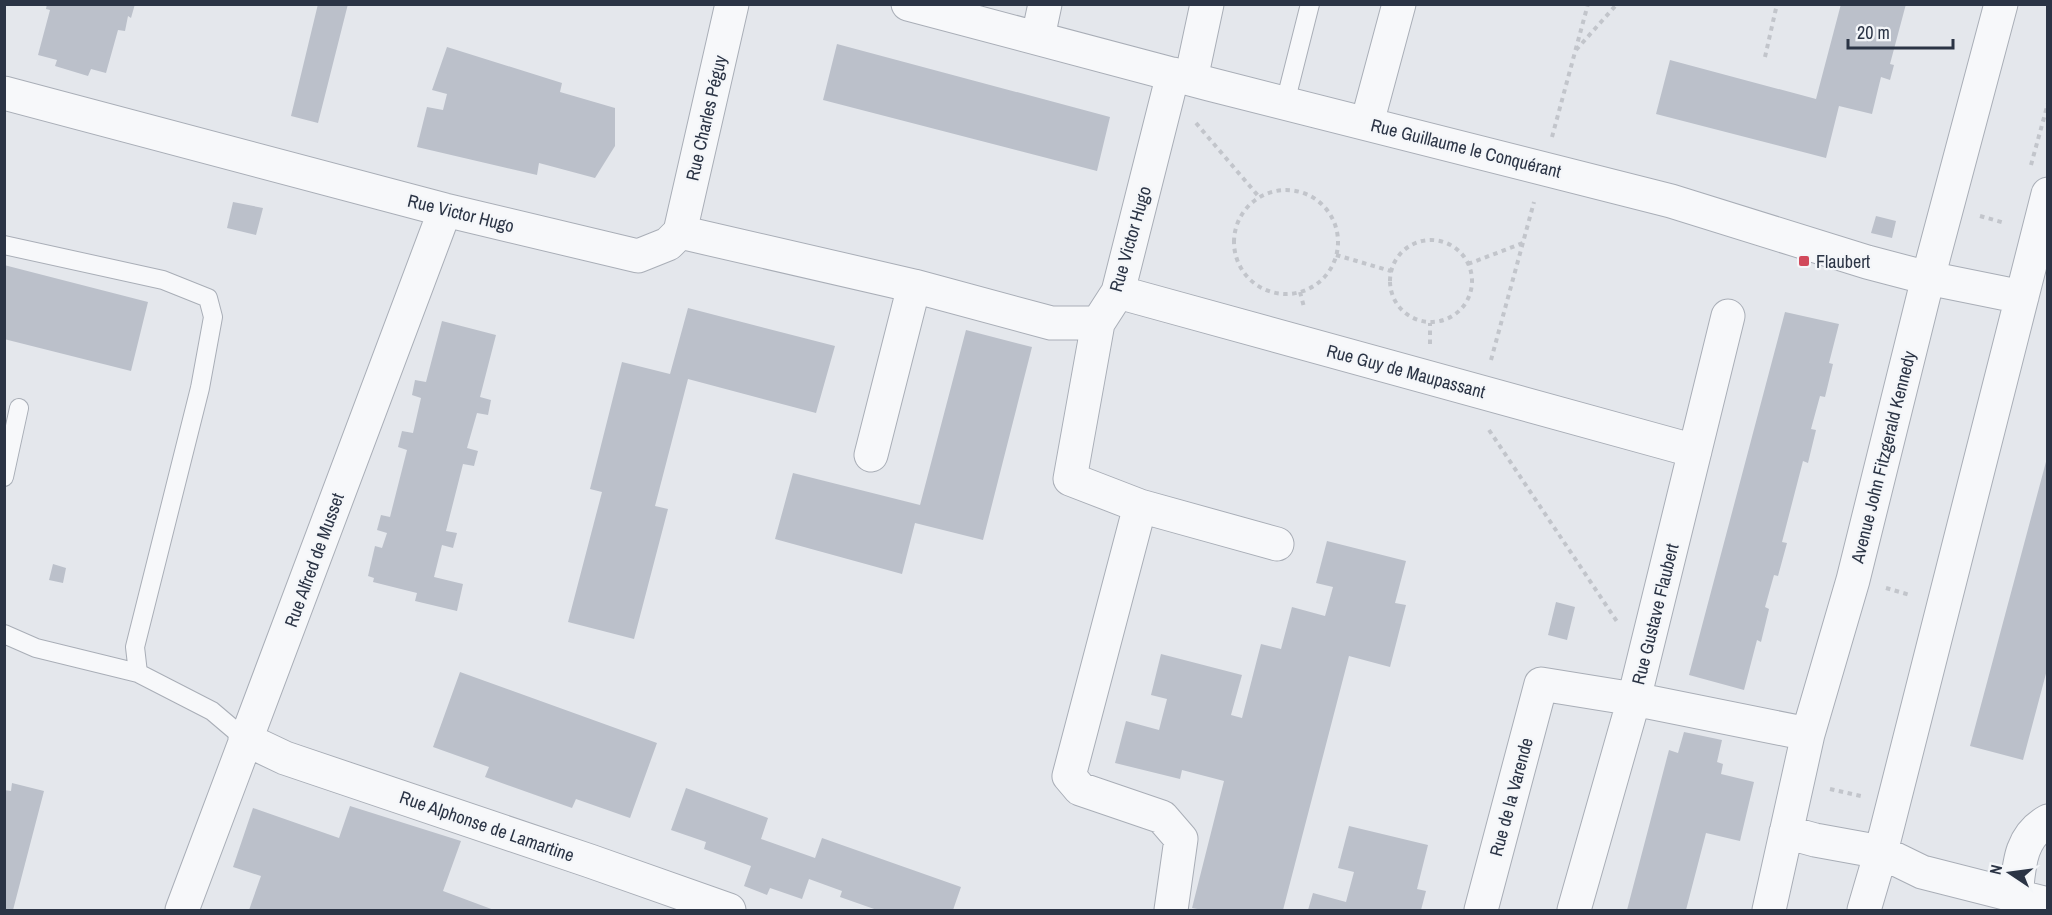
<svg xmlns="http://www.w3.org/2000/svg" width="2052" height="915" font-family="'Archivo Narrow',sans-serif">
<rect width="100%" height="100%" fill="#e4e7ec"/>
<path fill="#bbc0ca" d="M47,4h88l-4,14 -3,-2 -3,15 -7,-1 -12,43 -15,-4 -3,7 -33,-10 2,-6 -19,-5 12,-45 -4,-1z
M318,4h30l-30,119 -27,-7z
M1841,4h65l-16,60 4,1 -4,15 -9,-3 -9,37 -33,-8 -13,52 -170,-44 14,-54 146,39z
M837,44l273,73 -13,54 -274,-71z
M447,47l115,36 -2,9 55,16v38l-20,32 -56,-15 -2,12 -120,-28 10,-40 16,3 4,-16 -15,-4z
M233,202l30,6 -7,27 -29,-7z
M1876,216l20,5 -4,17 -21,-5z
M4,265l144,37 -17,69 -127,-32z
M688,308l147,38 -19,67 -128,-34 -33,127 13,3 -34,130 -66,-17 34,-130 -12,-3 32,-127 48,12z
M1785,312l54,12 -10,39 4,1 -8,33 -5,-1 -9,33 5,1 -8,33 -5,-2 -21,81 5,1 -9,33 -4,-1 -9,32 4,2 -8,33 -4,-2 -13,50 -55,-15z
M442,321l54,14 -16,62 11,3 -3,15 -11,-2 -10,35 11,3 -4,15 -11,-2 -17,67 11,2 -4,15 -11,-3 -8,32 29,7 -6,27 -42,-10 2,-8 -44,-11 1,-4 -6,-2 7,-30 7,2 5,-15 -10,-3 4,-15 9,2 17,-67 -9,-3 4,-16 11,2 8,-35 -9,-3 3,-15 11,2z
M966,330l66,17 -49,193 -68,-17 -13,51 -127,-35 18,-66 127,32z
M2047,458l1,208 -25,94 -53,-14z
M1327,541l79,20 -11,42 11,2 -16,62 -41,-11 -66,254h-80l-11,-2 32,-127 -42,-11 -2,9 -65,-16 11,-42 33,9 8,-31 -16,-4 10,-41 81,21 -11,40 11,3 19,-74 20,5 11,-42 33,9 8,-29 -17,-4z
M53,564l13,4 -3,15 -14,-3z
M1556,602l19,5 -8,33 -19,-5z
M460,672l197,71 -27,75 -54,-19 -4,9 -87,-31 4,-10 -56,-20z
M1684,732l38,8 -5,22 6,2 -2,10 33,8 -14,59 -34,-8 -20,77h-59l42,-160 9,3z
M12,783l32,8 -31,119h-9v-120l7,1z
M686,788l82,30 -7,21 54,19 7,-20 139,49 -8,23h-76l-37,-13 2,-6 -33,-12 -7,20 -32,-11 -3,7 -23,-9 7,-20 -47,-17 2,-7 -35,-12z
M350,806l111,35 -18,50 51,19h-245l12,-34 -28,-9 20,-59 86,30z
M1349,826l79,19 -11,44 9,2 -5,19h-113l5,-17 33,9 8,-30 -16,-4z"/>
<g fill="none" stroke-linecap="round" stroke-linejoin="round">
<g stroke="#a9aeb7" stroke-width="20">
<path id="lane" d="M1285,103l25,-99
M4,245l159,35 45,18 5,19 -13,71 -65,259 3,26 74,38 33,28
M4,477l15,-69
M4,634l32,14 102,25"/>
</g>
<g stroke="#a9aeb7" stroke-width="35">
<path id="street" d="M908,4l301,80 462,117 196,61 61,16 94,19
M1038,37l7,-33
M1191,79l16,-75
M4,93l441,117 193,46 30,-12 12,-12 234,54 137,37h47l20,-31 55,-218
M1367,123l32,-119
M680,232l52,-228
M1118,292l577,159
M1098,323l-28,156 70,27 -71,270 11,13 82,28 19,22 -10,71
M871,455l43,-169
M1140,506l137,38
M245,739l40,19 305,103 139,49
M1786,832l29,8 66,12 41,20 126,32
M2016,896c3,-29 3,-59 32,-75
M182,910l263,-700
M1481,910l60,-226 93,15 174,35
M1574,910l60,-211 94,-383
M1769,910l39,-176 45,-154 75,-302 73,-274
M1864,910l17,-58 167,-658"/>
</g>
<path stroke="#c2c5cb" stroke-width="4" stroke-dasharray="4.5 4.5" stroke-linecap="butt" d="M1576,50l41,-46
M1765,57l12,-53
M1196,123l64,75
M1552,137l36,-133
M2031,165l17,-62
M1234 242a52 52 0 1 1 104 0a52 52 0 1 1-104 0Z
M1980,216l25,7
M1390 281a41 41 0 1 1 82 0a41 41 0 1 1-82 0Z
M1336,255l55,16
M1468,264l55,-21
M1300,292l4,15
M1430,344v-21
M1491,360l43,-158
M1489,430l129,193
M1886,588l24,7
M1830,789l31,7"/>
<use href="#lane" stroke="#f7f8fa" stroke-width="18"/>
<use href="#street" stroke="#f7f8fa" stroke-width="33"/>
</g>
<rect fill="#d1495b" stroke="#f4f6f9" stroke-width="2" x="1798" y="255" width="12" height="12" rx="3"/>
<g text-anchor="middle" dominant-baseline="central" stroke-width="4.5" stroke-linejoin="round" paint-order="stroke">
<g font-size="18" fill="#2b3445" stroke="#f4f6f9">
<text transform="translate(706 118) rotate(-77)">Rue Charles Péguy</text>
<text transform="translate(1466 148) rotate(14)">Rue Guillaume le Conquérant</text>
<text transform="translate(461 213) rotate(14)">Rue Victor Hugo</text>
<text transform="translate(1130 239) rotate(-74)">Rue Victor Hugo</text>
<text transform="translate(1406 371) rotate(15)">Rue Guy de Maupassant</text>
<text transform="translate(1883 457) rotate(-76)">Avenue John Fitzgerald Kennedy</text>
<text transform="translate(314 560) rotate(-70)">Rue Alfred de Musset</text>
<text transform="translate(1655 614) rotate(-76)">Rue Gustave Flaubert</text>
<text transform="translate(1511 797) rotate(-75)">Rue de la Varende</text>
<text transform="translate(487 826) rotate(19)">Rue Alphonse de Lamartine</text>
</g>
<g font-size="18" fill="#2b3445" stroke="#f4f6f9" text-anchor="start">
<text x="1816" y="261">Flaubert</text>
</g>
</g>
<rect width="2052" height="915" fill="none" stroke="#2b3445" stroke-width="12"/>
<g transform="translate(2010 873) rotate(283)" stroke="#f4f6f9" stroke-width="4.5" paint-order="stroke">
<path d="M0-4.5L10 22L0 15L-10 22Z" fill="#2b3445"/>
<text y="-9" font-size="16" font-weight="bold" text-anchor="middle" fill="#2b3445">N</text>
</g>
<path d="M1848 39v9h105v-9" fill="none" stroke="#2b3445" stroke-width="3"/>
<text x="1857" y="39" font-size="18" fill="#2b3445" stroke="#f4f6f9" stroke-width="4.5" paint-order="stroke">20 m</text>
</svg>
